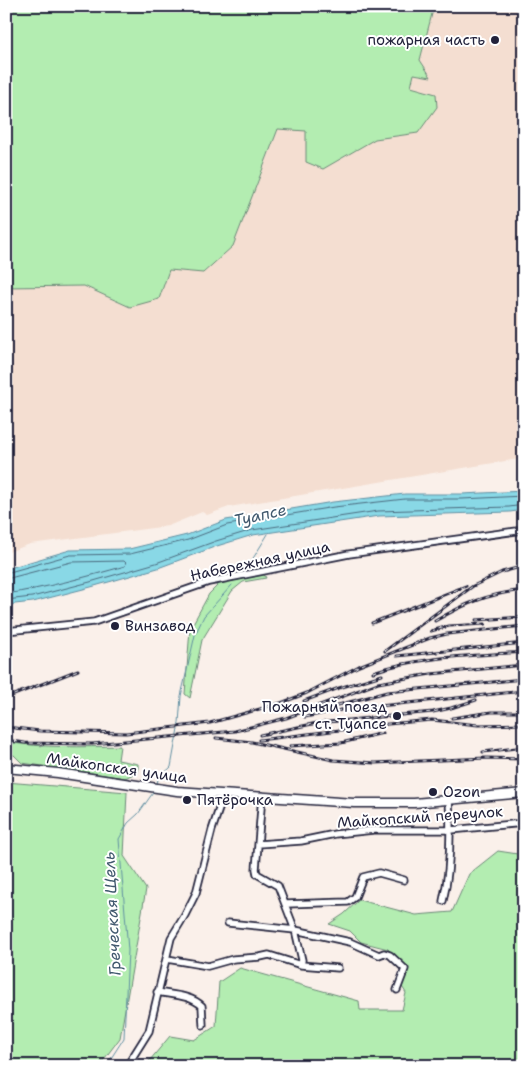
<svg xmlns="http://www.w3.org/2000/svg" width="530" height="1072" font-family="'Shantell Sans',sans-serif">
<rect width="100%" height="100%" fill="#faf0ea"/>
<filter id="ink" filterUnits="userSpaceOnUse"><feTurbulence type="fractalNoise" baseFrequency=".02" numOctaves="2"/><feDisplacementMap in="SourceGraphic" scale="10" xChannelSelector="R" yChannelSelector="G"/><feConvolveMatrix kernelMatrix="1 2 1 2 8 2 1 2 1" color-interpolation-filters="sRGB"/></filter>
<g filter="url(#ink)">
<path fill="#f4ded1" d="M434,6h74l16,7v445l-295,49 -22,8 -5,-3 -34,14 -138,18 -24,9v-266l78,-1 46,21 39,-37 34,3 30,-27 45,-117 28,1v32l17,7 52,-30 43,-6 17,-39 -24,-7 3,-13 16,2 -10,-16z"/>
<path fill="#b3edb1" stroke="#6a8876" d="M6,6h428l-14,54 11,17 -17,-3 -3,13 25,7 1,13 -19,26 -43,6 -52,30 -17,-7v-31l-28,-2 -45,117 -30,27 -34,-3 -10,29 -29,8 -46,-21 -78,1z
M264,574l2,4 -23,4 -11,9 -30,49 -12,58 -5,-4 5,-65 19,-35 10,-10z
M6,742c38,6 76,5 114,4l-2,14 20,4v8l-13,6 -103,-15 -8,-8h-8z
M6,782l121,10 -3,64 22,33 -26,149 -21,28h-93z
M498,851l26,4v211h-379l25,-30 24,4 22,-14 3,-44 21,-14 119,33 1,9h42l4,-17 -7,-11 6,-15 -17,-18 -27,-7 -11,-11 -21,-7 15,-10 15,-14 57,15 36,-3 17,-38z"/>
<path fill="#89d8e6" stroke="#608fa2" d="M524,491v19l-14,2 -131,4 -126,19 -36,11 -59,22 -67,19 -58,15 -27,3v-36l64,-19 59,-1 58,-14 39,-15 107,-18 72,-8h57z"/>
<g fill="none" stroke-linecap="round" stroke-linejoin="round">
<path stroke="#4b6b7f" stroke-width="1" d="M6,573l64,-18 60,-1 58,-14 39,-15 107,-18 71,-8h57l62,-3
M6,579l65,-17 53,-1 2,2 -1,3c-39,11 -79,22 -119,28
M6,600l26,-3 58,-15 66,-19 60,-22 36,-11 126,-19 131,-4 15,-2"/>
<path stroke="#608fa2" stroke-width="1" d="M249,565l19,-31
M157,784l1,-5 13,-12 8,-44 2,-27 14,-61 9,-19 28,-31
M106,1066l18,-28 4,-88 -9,-111 9,-16 10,-9 17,-24"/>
<g stroke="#22223b" stroke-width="9">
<path id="minor" d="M6,631l88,-9 115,-40 140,-28 175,-24
M262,796l-6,73 1,5 21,12 17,44 7,30 -1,5
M258,844l43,-3 34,-7 39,-4h77l73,-7
M443,901c8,-33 8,-67 6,-101
M286,904l62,-2 7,-5 8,-20 16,-4 25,7
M228,923l67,7 55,12 29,13 5,-2 6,2 15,14 -8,21
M167,959l41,7 25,-7 27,-2 9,-2 32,10 37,3
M157,992c15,3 34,3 45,14l1,19
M127,1066l22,-35 22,-93 14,-23 11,-22 16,-63 12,-36"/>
</g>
<g stroke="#22223b" stroke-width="11">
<path id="major" d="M6,768l52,5 119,18 177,12h60l110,-10"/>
</g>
<use href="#minor" stroke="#fff" stroke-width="5.5"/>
<use href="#major" stroke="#fff" stroke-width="8"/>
<g stroke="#22223b" stroke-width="3">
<path id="rail" d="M476,620l48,-3
M435,621c31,-18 53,-27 89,-31
M372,623l94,-37
M431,631l18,-5 36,-2
M385,651l88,-65 29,-14 22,-6
M397,656l127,-13
M373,672c48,-16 101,-16 151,-20
M6,698l72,-28
M304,701l35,-13 43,-13
M338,705l49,-13 137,-13
M305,717l36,-7 183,-19
M452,718l39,-6h33
M6,727l34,4 86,2 84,-10 71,-20 26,-10 52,-27 71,-28 17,-4 77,-8
M260,735l57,-12 116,-11 18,-4 25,-8
M216,738l36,4 81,18 42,3 111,-5 38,1
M6,740l19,3 67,1 143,-13 51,-13 92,-35 53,-9 93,-9
M259,740l129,-16 44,-4 46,5 46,-1
M290,746l51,-3 42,-10
M483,752l41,-5"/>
</g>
<use href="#rail" stroke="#fff" stroke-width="1" stroke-dasharray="4" stroke-linecap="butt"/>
</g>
</g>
<g fill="#22223b" stroke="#fff" stroke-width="2">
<circle cx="495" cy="40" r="5"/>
<circle cx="115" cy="626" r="5"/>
<circle cx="397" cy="716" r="5"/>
<circle cx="433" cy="792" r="5"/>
<circle cx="187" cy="800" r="5"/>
</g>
<g text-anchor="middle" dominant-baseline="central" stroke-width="4" stroke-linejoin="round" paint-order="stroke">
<g font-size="15" fill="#22223b" stroke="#fff" text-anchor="start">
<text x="485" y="40" text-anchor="end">пожарная часть</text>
<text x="125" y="626">Винзавод</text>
<text x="387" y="707" text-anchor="end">Пожарный поезд<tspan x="387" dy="17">ст. Туапсе</tspan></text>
<text x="443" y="792">Ozon</text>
<text x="197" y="800">Пятёрочка</text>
</g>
<g font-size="15" fill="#22223b" stroke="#fff">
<text transform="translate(260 561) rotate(-12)">Набережная улица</text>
<text transform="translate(117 768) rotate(8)">Майкопская улица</text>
<text transform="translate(420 817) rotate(-4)">Майкопский переулок</text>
</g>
<g font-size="16" font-style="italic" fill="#41596e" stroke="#fff">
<text transform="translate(260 515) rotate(-13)">Туапсе</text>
<text transform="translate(112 914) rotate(-93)">Греческая Щель</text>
</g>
</g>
<rect width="530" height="1072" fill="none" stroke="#fff" stroke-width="25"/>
<rect x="12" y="12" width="505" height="1047" fill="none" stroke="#22223b" stroke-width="2" filter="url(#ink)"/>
</svg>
